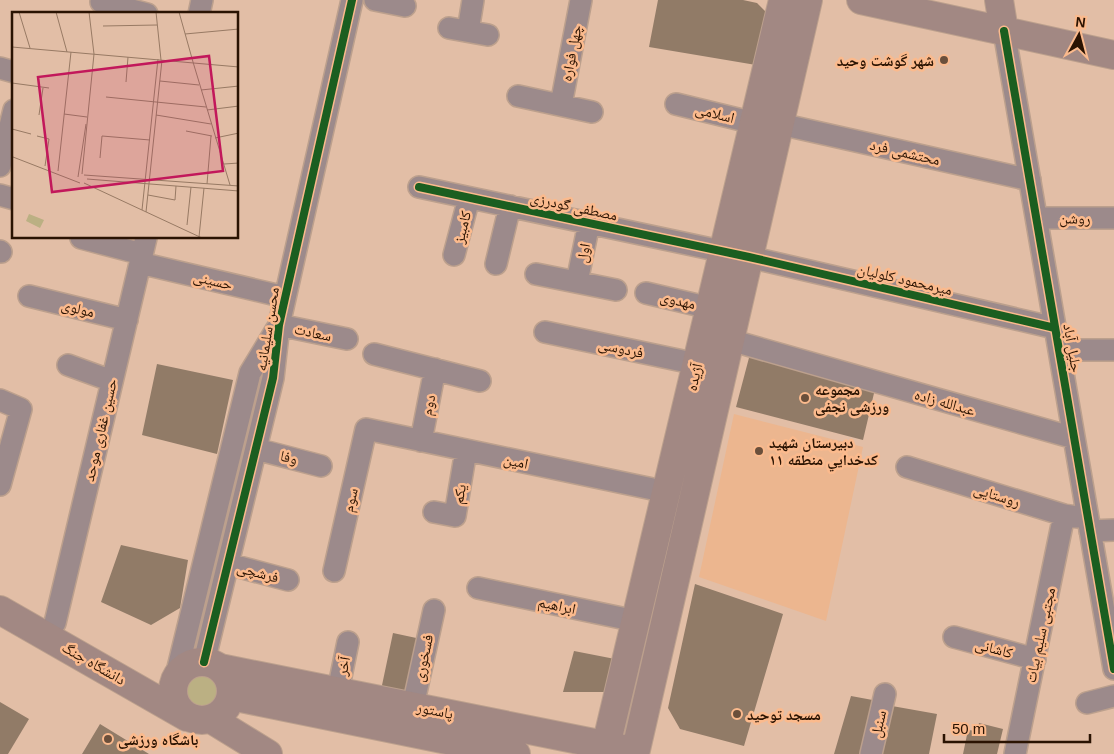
<svg xmlns="http://www.w3.org/2000/svg" width="1114" height="754" font-family="Arial,'Noto Naskh Arabic',sans-serif">
<rect width="100%" height="100%" fill="#e2bea6"/>
<path fill="#ecb68f" d="M734,414l129,33 -37,174 -127,-44z"/>
<path fill="#bbb083" d="M187 691a15 15 0 1 1 30 0a15 15 0 1 1-30 0Z"/>
<path fill="#917b67" d="M658,0h85l14,3 11,11 -12,51 -107,-18z
M750,354l125,35 -12,51 -127,-33z
M157,364l76,16 -16,74 -75,-19z
M121,545l67,15 -8,48 -29,17 -50,-23z
M695,584l88,30 -39,132 -64,-17 -12,-21z
M393,633l28,6 -12,57 -28,-6z
M574,651l41,8 -7,33h-45z
M851,696l27,5 -12,53h-32z
M0,702l29,17 -21,35h-8z
M892,706l45,8 -8,40h-47z
M979,723l24,6 -6,25h-34l5,-24 9,1z
M100,724l49,30h-67z"/>
<g fill="none" stroke-linecap="round" stroke-linejoin="round">
<g stroke="#bca08d" stroke-width="24">
<path id="minor" d="M375,0l30,6
M101,2l46,12
M199,14l3,-14
M449,28l39,7
M468,31l5,-31
M1004,31l110,638
M0,68l14,4
M518,96l74,16
M676,104l78,19
M561,105l20,-105
M780,124l250,56
M0,166l14,-56
M419,187l330,70 306,71
M0,195l14,4
M1037,218h77
M81,238l61,16
M0,251l1,1
M454,255l15,-57
M140,263l145,34
M496,264l14,-58
M536,274l80,16
M577,282l12,-59
M646,293l64,15
M29,296l98,24
M279,325l68,14
M545,332l152,32
M730,340l344,98
M1059,350h55
M374,354l106,27
M68,365l44,16
M0,400l21,9 -21,76
M421,441l14,-72
M256,449l65,17
M907,467l157,48 13,2
M434,512l21,4 11,-66
M1090,531l24,-1
M228,564l60,16
M334,571l32,-142 301,63
M478,588l158,33
M55,623l91,-385
M954,637l81,22
M204,662l69,-284 6,-53 73,-325
M176,676l74,-303 26,-43
M338,691l10,-49
M1087,703l27,-7
M413,706l21,-96
M871,754l14,-60
M1015,754l49,-239"/>
</g>
<g stroke="#bca08d" stroke-width="30">
<path id="major" d="M861,0l253,55
M999,0l5,31
M0,610l187,107
M173 691a29 29 0 1 1 58 0a29 29 0 1 1-58 0Z
M220,668l404,81
M231,696l285,58
M211,719l57,35
M604,754l179,-754
M635,754l173,-754"/>
</g>
<use href="#minor" stroke="#9c8a8b" stroke-width="21"/>
<use href="#major" stroke="#a28883" stroke-width="28"/>
<g stroke="#fbba8d" stroke-width="11">
<path id="cycleway" d="M1004,31l110,638
M419,187l330,70 306,71
M204,662l69,-284 6,-53 73,-325"/>
</g>
<use href="#cycleway" stroke="#1b5e20" stroke-width="8"/>
</g>
<g fill="#6a4f3b" stroke="#fbba8d" stroke-width="2">
<circle cx="944" cy="60" r="5"/>
<circle cx="805" cy="398" r="5"/>
<circle cx="759" cy="451" r="5"/>
<circle cx="737" cy="714" r="5"/>
<circle cx="108" cy="739" r="5"/>
</g>
<g text-anchor="middle" dominant-baseline="central" stroke-width="5" stroke-linejoin="round" paint-order="stroke">
<g font-size="15" fill="#2a1302" stroke="#fbba8d">
<text transform="translate(571 53) rotate(-79)">چهل فواره</text>
<text transform="translate(715 113) rotate(14)">اسلامی</text>
<text transform="translate(905 152) rotate(13)">محتشمی فرد</text>
<text transform="translate(574 206) rotate(12)">مصطفی گودرزی</text>
<text transform="translate(1075 218) rotate(1)">روشن</text>
<text transform="translate(462 227) rotate(-76)">کامبیز</text>
<text transform="translate(583 253) rotate(-79)">اول</text>
<text transform="translate(905 279) rotate(13)">میرمحمود کلولیان</text>
<text transform="translate(213 280) rotate(13)">حسینی</text>
<text transform="translate(678 300) rotate(13)">مهدوی</text>
<text transform="translate(78 308) rotate(14)">مولوی</text>
<text transform="translate(267 329) rotate(-81)">محسن سلیمانیه</text>
<text transform="translate(313 332) rotate(12)">سعادت</text>
<text transform="translate(621 348) rotate(12)">فردوسی</text>
<text transform="translate(1073 348) rotate(80)">جلیل آباد</text>
<text transform="translate(694 377) rotate(-77)">آژیده</text>
<text transform="translate(945 402) rotate(16)">عبدالله زاده</text>
<text transform="translate(428 405) rotate(-79)">دوم</text>
<text transform="translate(100 430) rotate(-77)">حسین غفاری موحد</text>
<text transform="translate(289 457) rotate(14)">وفا</text>
<text transform="translate(516 461) rotate(12)">امین</text>
<text transform="translate(459 494) rotate(-80)">یکم</text>
<text transform="translate(997 495) rotate(17)">روستایی</text>
<text transform="translate(350 500) rotate(-77)">سوم</text>
<text transform="translate(258 572) rotate(15)">فرشچی</text>
<text transform="translate(557 605) rotate(12)">ابراهیم</text>
<text transform="translate(1040 635) rotate(-78)">مجتبی سلیم بیات</text>
<text transform="translate(994 648) rotate(15)">کاشانی</text>
<text transform="translate(423 658) rotate(-78)">فسخوری</text>
<text transform="translate(94 663) rotate(30)">دانشگاه جنگ</text>
<text transform="translate(343 666) rotate(-79)">آخر</text>
<text transform="translate(435 710) rotate(11)">پاستور</text>
<text transform="translate(878 724) rotate(-78)">سنبل</text>
</g>
<g font-size="15" font-weight="bold" fill="#2a1302" stroke="#fbba8d" text-anchor="start">
<text x="934" y="60" text-anchor="end">شهر گوشت وحید</text>
<text x="815" y="389">مجموعه<tspan x="815" dy="17">ورزشی نجفی</tspan></text>
<text x="769" y="442">دبيرستان شهيد<tspan x="769" dy="17">كدخدايي منطقه ١١</tspan></text>
<text x="747" y="714">مسجد توحید</text>
<text x="118" y="739">باشگاه ورزشی</text>
</g>
</g>
<g transform="translate(12 12)">
<rect width="226" height="226" fill="#e2bea6"/>
<path d="M17,202l15,6 -4,8 -14,-7z" fill="#bbb083"/>
<path fill="none" stroke="#987a64" stroke-width="1" d="M7,0l11,36M44,0l11,40M144,0l5,48M167,0l14,50M91,14l54,-1M173,22l54,-5M0,35l227,20M181,50l37,123M148,69l39,4M114,70l2,-25M0,71l37,5M189,78l38,-4M94,85l100,10M195,98l32,-4M52,102l23,3M27,103l4,-27M144,103l55,9M0,117l19,5M174,119l26,5M25,124l12,3 -4,27M203,126l24,-5M1,145l67,26M88,146l2,-22 48,4M212,152l15,-1M46,159l13,-119M70,162l12,-120 -5,-42M72,163l155,11M66,165l8,-53M75,167l152,12M72,171l118,55M195,172l4,-48M136,183l27,5 1,-14M130,198l16,-151M134,200l16,-152M175,213l4,-38M187,225l5,-49"/>
<path fill="#c2185b" fill-opacity="0.15" stroke="#c2185b" stroke-width="2.5" d="M197,44l14,115 -171,21 -14,-115z"/>
<rect width="226" height="226" fill="none" stroke="#2a1302" stroke-width="2.5"/>
</g>
<g transform="translate(1079 35) rotate(7)" stroke="#fbba8d" stroke-width="4" paint-order="stroke">
<path d="M0-4L9 19L0 12L-9 19Z" fill="#2a1302"/>
<text y="-8" font-size="14" font-weight="bold" text-anchor="middle" fill="#2a1302">N</text>
</g>
<path d="M944 734v8h146v-8" fill="none" stroke="#2a1302" stroke-width="2.5"/>
<text x="952" y="734" font-size="15" fill="#2a1302" stroke="#fbba8d" stroke-width="4" paint-order="stroke">50 m</text>
</svg>
